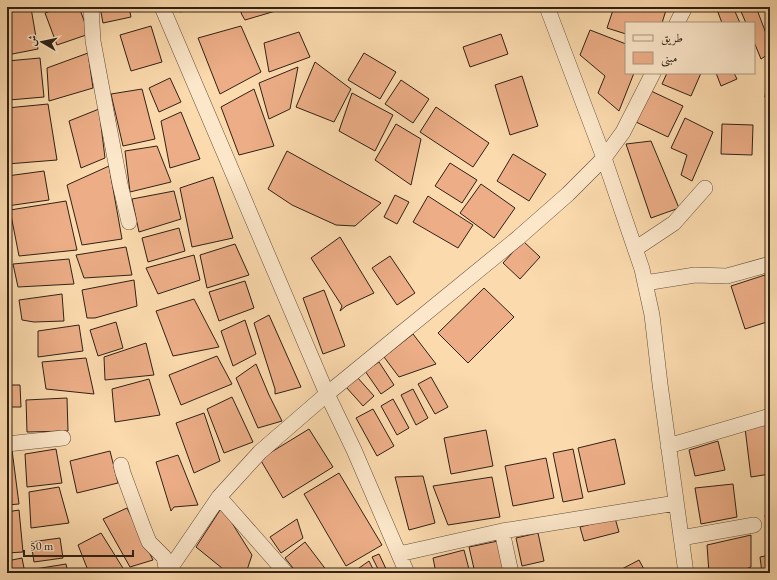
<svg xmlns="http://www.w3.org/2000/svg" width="777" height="580" font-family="'EB Garamond',Amiri,serif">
<rect width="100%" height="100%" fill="#fbdaad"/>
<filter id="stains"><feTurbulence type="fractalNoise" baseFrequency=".005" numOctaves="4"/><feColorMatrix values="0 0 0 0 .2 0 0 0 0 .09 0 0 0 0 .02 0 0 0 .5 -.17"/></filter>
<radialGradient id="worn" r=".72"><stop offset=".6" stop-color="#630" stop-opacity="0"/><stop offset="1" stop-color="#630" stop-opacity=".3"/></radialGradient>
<path fill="#edae87" stroke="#2f2117" d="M61,7h18l10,27 -32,11 -12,-32z
M100,7h29l2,10 -28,6z
M178,7h19l-17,5z
M239,7h39l1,3 -34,10 -3,-5z
M614,7h53l-5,16h-36v11l-19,-6z
M716,7h17l7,16h-18z
M739,7h17l14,37v9l-9,6 -7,-17v-19h-8z
M31,8l7,41 -31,6v-42z
M151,26l11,36 -31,9 -11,-36z
M241,26l20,46 -41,22 -22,-56z
M590,30l36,14v29h8l-15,38 -21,-18 7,-17 -25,-21z
M299,32l11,25 -41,15 -5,-29z
M501,34l7,20 -38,13 -7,-20z
M88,53l5,35 -44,13 -2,-33z
M364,53l32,19 -16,27 -32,-19z
M40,58l4,39 -35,3 -2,-25v-14z
M315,62l36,27 -17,33 -38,-15z
M298,67l-8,42 -21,10 -10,-36z
M768,70h2v27h-5z
M667,73h34l-10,23 -29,-12z
M716,73h18l3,6 -16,7z
M522,76l16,50 -28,9 -15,-50z
M170,78l11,24 -22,10 -10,-24z
M401,80l28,19 -16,24 -28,-19z
M142,89l13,50 -32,7 -12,-52z
M254,89l20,57 -35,9 -18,-48z
M651,91l32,15 -15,31 -32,-15z
M352,93l41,22 -18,36 -36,-20z
M48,104l9,56 -50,4v-56z
M436,107l53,36 -16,24 -53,-35z
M99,109l6,49 -24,10 -12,-47z
M181,112l19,47 -30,9 -9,-47z
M685,118l28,14 -21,49 -11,-6 6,-20 -16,-7z
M396,124l25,15 -10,46 -36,-25z
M722,124l31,1 -1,30 -31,-1z
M651,141l28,67 -28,10 -25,-74z
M157,146l14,36 -41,10 -5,-41z
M287,151l94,52 -26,23 -19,-1 -44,-20 -24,-16z
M513,154l33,20 -17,27 -32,-20z
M450,163l27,17 -15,23 -27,-17z
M109,166l13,73 -40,6 -15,-60z
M44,171l5,29 -42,6v-30z
M213,177l20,61 -41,9 -12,-59z
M481,184l34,24 -21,30 -34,-25z
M174,191l7,28 -42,13 -7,-33z
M395,195l14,7 -12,22 -13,-7z
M428,196l45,29 -15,23 -45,-26z
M66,201l11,49 -58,6 -9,-46z
M179,228l6,23 -37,11 -6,-24z
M340,237l34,56 -28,13 -6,5 2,-5 -31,-48z
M523,241l17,16 -20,22 -17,-16z
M235,244l14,31 -42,13 -7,-33z
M126,247l6,28 -48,3 -8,-23z
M194,255l6,25 -42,14 -12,-26z
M390,256l25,37 -18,12 -25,-37z
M69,259l5,25 -56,3 -5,-23z
M768,274l2,5v42l-25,8 -14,-43z
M134,280l3,26 -42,12h-8l-5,-28z
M245,281l9,27 -35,13 -10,-29z
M484,288l30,29 -46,46 -30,-30z
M324,290l21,56 -22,8 -20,-56z
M62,294l2,27 -30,1 -12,-2 -3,-20z
M194,299l25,48 -46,9 -17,-45z
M269,315l32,72 -26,7v-5l-21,-66z
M245,320l11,34 -23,12 -12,-35z
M116,322l7,26 -25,8 -8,-26z
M79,325l4,26 -45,6v-26z
M413,334l23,30 -37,13 -15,-20z
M146,343l8,32 -49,5 -1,-23z
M217,356l15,28 -51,21 -12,-30z
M86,358l8,36 -48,-5 -4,-27z
M379,362l15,23 -13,9 -16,-23z
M256,364l13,31 13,26 -24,7 -22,-50z
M357,377l17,19 -11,10 -17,-19z
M431,377l17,30 -13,7 -17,-30z
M149,379l11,36 -45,7 -3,-33z
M7,385h13l1,22h-14z
M413,389l15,29 -12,7 -15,-30z
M232,397l21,45 -29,11 -17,-44z
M67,398l1,33 -41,1 -1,-32z
M393,399l16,29 -12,7 -16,-29z
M373,409l21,37 -17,10 -21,-38z
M204,413l16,48 -26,12 -18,-50z
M770,421v53l-19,3 -6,-49z
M309,429l24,38 -50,31 -23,-39z
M486,430l7,36 -42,8 -7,-36z
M615,439l10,45 -37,8 -10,-44z
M718,441l7,29 -30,6 -6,-26z
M56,449l6,34 -35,4 -2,-33z
M573,449l10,49 -20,4 -10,-49z
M12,450l7,54 -12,1v-54z
M110,451l8,32 -41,10 -7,-32z
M178,455l20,50 -24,2 -3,4 -15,-49z
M546,458l8,40 -41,8 -8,-40z
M339,473l43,72 -36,21 -42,-72z
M423,476l12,47 -26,7 -14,-53z
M492,477l8,40 -52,8 -15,-39z
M733,484l4,33 -36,7 -6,-36z
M59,487l10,36 -38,5 -2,-36z
M222,507l30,48 -6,18h-18l-32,-26z
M127,508l26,52 -23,7 -27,-48z
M19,510l4,42 -16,1v-41z
M770,514v13l-3,1 -2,-13z
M615,518l4,14 -35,9 -4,-14z
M297,519l6,19 -22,15 -11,-16z
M101,533l25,40h-37l-11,-28z
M538,533l6,28 -22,5 -6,-28z
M751,535v32l-16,6h-26l-2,-28z
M768,535h2l-1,18z
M60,538l3,20 -29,4 -3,-20z
M498,541l6,30 -7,2h-22l-6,-26z
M305,542l22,29 -2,2h-28l-12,-15z
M464,550l6,23h-34l-3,-15z
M379,554l9,19h-8l-8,-16z
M770,555v18h-8l-2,-16z
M22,558l3,15h-18v-12z
M639,560l7,13h-24l-2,-3z
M369,561l6,12h-23z
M66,564l2,9h-32l-1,-4z"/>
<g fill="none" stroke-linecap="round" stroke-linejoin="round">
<g stroke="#624f3c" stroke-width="16">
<path id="minor" d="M91,7l2,34 16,86 11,57 9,38
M162,7l165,387 27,56 53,123
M547,7l57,151 38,111 10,46 8,69 26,189
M677,23l8,-16
M635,249l39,-26 31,-35
M645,283l50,-8 32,1 43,-12
M7,444l56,-6
M668,446l102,-30
M121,465l2,8 20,54 6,15 15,15 3,16
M219,497l67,76
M502,531l9,42
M681,538l73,-13
M399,554l103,-23 174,-28
M167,573l52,-76 41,-45 67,-58 191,-156 50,-44 36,-36 19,-26 30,-59"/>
</g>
<use href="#minor" stroke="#fce7ca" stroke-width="15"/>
</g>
<rect width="777" height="580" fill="none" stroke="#fbdaad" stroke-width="24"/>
<rect x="8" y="8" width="761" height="564" fill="none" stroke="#2f2117" stroke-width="2"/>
<rect x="12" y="12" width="753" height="556" fill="none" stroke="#2f2117"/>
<rect x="625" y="22" width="130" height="52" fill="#fce7ca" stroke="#aa9882"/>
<rect x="633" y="35" width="20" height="6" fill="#fce7ca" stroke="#aa9882"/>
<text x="661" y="42" font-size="12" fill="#2f2117">طريق</text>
<rect x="633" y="52" width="20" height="12" fill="#edae87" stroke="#aa9882"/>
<text x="661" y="62" font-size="12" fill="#2f2117">مبنى</text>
<g transform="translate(42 42) rotate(279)" stroke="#fce7ca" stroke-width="3" paint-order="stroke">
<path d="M0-3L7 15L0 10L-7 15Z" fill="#2f2117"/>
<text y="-6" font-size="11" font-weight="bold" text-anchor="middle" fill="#2f2117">ش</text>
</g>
<path d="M24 550v6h109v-6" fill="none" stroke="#2f2117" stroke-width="2"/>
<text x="30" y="550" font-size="12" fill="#2f2117" stroke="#fce7ca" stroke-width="3" paint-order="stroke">50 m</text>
<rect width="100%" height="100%" filter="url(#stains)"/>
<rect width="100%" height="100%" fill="url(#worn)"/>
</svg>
